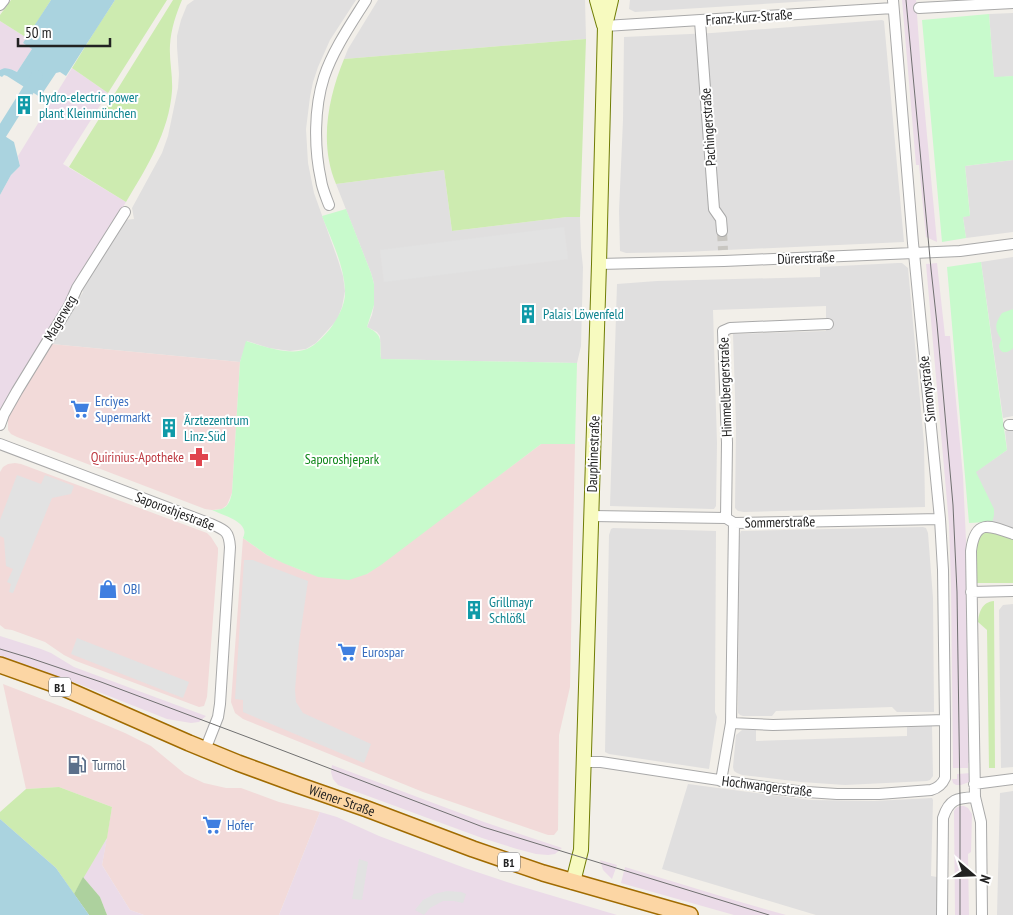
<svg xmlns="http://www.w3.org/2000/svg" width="1013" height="915" font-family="'PT Sans Narrow',sans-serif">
<rect width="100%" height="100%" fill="#f2efe9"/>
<path fill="#e0dfdf" d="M194,0h162l-26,40 -12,27 -5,15 -3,15 -4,32 2,34 6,30 24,67 5,16 2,15 -3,16 -5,13 -21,23 -10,6 -16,2 -21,-3 -22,-7 -7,21 -189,-18 32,-52 -2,-3 43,-69 10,-1 -2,-11 30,-55 6,-17 10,-48 1,-14 -2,-27v-11l4,-16 6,-15z
M378,0h207l1,39 -242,20 4,-10z
M630,0h197l-192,12 -6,-3z
M1013,13v63l-19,2 -5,-64z
M882,20l2,1 20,221 -221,10 -57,1 -6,-2 -1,-40 4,-91 1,-83 88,-4z
M1013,160v72l-47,6 -3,-21 7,-2 -5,-49z
M444,170l8,61 115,-14h13l1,31 2,19 -2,79 -4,17 -196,-4 -1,-23 -3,-4 -10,-5 5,-12 2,-10v-21l-3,-11 -35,-89z
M1013,257v159l-10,2 -22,-156z
M898,263h4l6,5 16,175 1,64 -181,5 -6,-1 -3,-3 1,-81 -3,-93 93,-3v-25l-113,4 4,133 -1,63 -2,3h-3l-101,-3 7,-222 40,-3 163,-4v-10z
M1013,430v101l-21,-8 -17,-51 32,-22 -2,-19z
M923,527l3,1 2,5 5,65 1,114h-37l-5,-5 -116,4 -4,5h-29l-3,-1 -2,-2 1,-176 2,-6z
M613,528l103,3 -1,181 2,5 -8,52 -100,-15 -4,-2 4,-217 2,-6z
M1013,604v163l-12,1 -2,-158 4,-5z
M932,726l1,50 -3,4 -3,1 -82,4 -44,-3 -59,-7 -5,-2 -3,-2 -1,-4 3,-32 6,-5h14v11l151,-5v-9z
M688,784l123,16 63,1 58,-3 1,2 -2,76 6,1v38h-121l-154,-46z
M1013,791v124h-16l3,-122z"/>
<path fill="#f2dad9" d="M51,344l189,18 -8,131 -5,12 -5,4 -10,1 -7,-1 -188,-72 -6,-3 -3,-4v-13l3,-8z
M541,444h34l-5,243 -11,48 -1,95 -4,5h-6l-125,-43 -180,-73 -8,-6 -4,-11 12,-164 24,17 38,17 62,2z
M15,463l6,1 186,69 4,4 7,11v5l-11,144 -3,9 -5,1 -123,-46 -12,-6 -19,-13 -33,-12 -7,-1 -5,-4v-153l3,-5 5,-3z
M3,684l70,27 52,22 26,13 34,28 19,9 22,5h15l38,14 41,10 -41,103h-135l-14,-5 -28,-45 10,-58 -53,-20 -33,2z"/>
<path fill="#ebdbe8" d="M902,0h14l5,71 16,171 -11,-5 -7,-72h-3z
M0,21l27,17 -4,5 9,6 -15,23 -4,-2 -11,-1 -2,1z
M72,68l36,25 -45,71 63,38 -126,209v-216l11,-20 9,-9 -2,-10z
M937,263l8,73h5l13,140 5,108 4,179h-4v5h-15l-2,-183 -2,-61 -23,-260z
M0,636l41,13 10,4 23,14 132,49 -7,6 -8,1 -24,-4 -91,-36 -76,-26z
M332,765l152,57 78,26 -7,6 -7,1 -12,-1 -19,-5 -35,-11 -144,-53 -5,-6 -2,-7z
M972,773v8l-11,4h-5l-3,-2 -1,-4h5v-5z
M960,806h4l4,2 4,6 -1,38 -3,2 1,61h-14l-1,-104 2,-3z
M320,812l17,5 42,19 86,32 48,16 104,31h-338z
M107,838l-5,27 28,45 14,5h-37l-7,-18 -17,-20z
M600,860l17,5 -5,14 -9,-9z
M625,867l112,34 49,14h-52l-113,-32z"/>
<path fill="#cdebb0" d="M11,0h40l-24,38 -27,-17v-6z
M115,0h52l-59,93 -36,-25 24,-39z
M173,0h9c-6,14 -11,29 -12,45 -1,15 3,31 2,46 -3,41 -25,76 -46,111l-57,-35z
M586,39l-6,178h-13l-115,14 -8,-61 -108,14c-17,-40 -8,-86 8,-125z
M988,531l12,2 13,6v44h-37l-2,-33 4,-15z
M994,601l1,167h-6l-2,-138 -9,-8c1,-10 4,-20 16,-21z
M59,787l53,20 -5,31 -33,56 -18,-26 -56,-49v-7l26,-23z"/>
<path fill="#add19e" d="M83,877l17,20 7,18h-18l-15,-21z"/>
<path fill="#c8facc" d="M989,14l5,63 19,-1v84l-48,6 5,50 -7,1 3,21 -24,4 -20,-222z
M346,209l25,64 3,11v21l-7,22c18,9 12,14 14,32l196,4 -2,81h-34l-160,121 -14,9 -18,6 -31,-3 -35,-14 -16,-8 -24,-17c1,-3 2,-5 1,-8 -2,-10 -24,-16 -32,-20 14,0 17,-4 20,-17l8,-131 6,-21c17,5 44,15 61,8 9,-4 17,-13 23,-20 8,-11 16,-25 15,-39 -1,-25 -14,-51 -23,-74z
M981,262l26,188 -31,22 18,37v6l-2,8 -5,-1 -18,1 -22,-256z
M1013,309v39c-4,5 -13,7 -14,-2 0,-1 2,-6 2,-7 -7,-11 -6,-15 1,-26z"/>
<path fill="#e2e2e2" d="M564,227l4,32 -184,23 -4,-32z
M17,475l24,9 4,-9 29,11 -3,8 -19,4 -39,95 -4,-1 2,-8 -4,-2 6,-13 -7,-3 -2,-28 -4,-2v-16z
M244,560h9l55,21 -9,62 -4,47 1,12 7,11 68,31 -7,19 -121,-51v-12l-8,-1z
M77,638l112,44 -6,16 -112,-44z
M359,859l9,3 -6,38 -10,-1z
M447,891l14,1 5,2 -3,9 -9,-2h-11l-13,7 -6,7 -9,-5 8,-10 6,-3 5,-3z"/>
<path fill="#aad3df" d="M51,0h64l-49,76 -6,-4 -4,1 -16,24 -33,-21 -3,-1 -2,2 -2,-1v-6c6,-4 12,0 17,2l15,-23 -9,-6z
M0,133l14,9 6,24 -9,9 -11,20z
M0,819l56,49 33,47h-89z"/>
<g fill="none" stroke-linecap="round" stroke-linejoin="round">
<path stroke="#aad3df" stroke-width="12" d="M0,135l37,-59"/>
<path stroke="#c8c6c1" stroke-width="10" stroke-dasharray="10 5" stroke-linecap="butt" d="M722,231l1,19"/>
<g stroke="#a9a9a9" stroke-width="12">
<path id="minor" d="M0,5l4,-5
M919,8l94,-5
M700,21l14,188 7,10 1,12
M605,26l288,-18
M329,205c-3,-8 -7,-17 -8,-25 -7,-32 -7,-72 3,-103 9,-27 27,-53 42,-77
M599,264l125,-3 236,-10 53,-7
M0,425l4,-11 13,-23 52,-85 8,-18 48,-76
M1009,425h4
M0,444l211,80c14,6 18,7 19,23l-10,157 -2,13 -13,33
M592,516l134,2 8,5 206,-4
M726,518l1,-75 -4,-112 7,-3 98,-4
M971,592l42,-1
M731,723l42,2 172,-5
M584,762h17l177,27 29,3 30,2h42l52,-4c7,-2 11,-5 14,-12v-58l-2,-150 -3,-51 -27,-276 -20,-243
M721,781l10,-58 3,-200
M974,784l39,-5
M942,915l1,-97c6,-19 14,-20 32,-21
M982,915l-1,-93 -6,-25 -4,-246c4,-32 18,-26 42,-17"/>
</g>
<g stroke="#707d05" stroke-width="16">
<path id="secondary" d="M597,0l7,25
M573,882l8,-32 18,-586 6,-238 6,-26"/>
</g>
<g stroke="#a06b00" stroke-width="18">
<g id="primary">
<path id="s1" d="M0,665l59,21 130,57 49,20 60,22 69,24 106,40 70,24 147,42"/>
</g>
</g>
<use href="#minor" stroke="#fff" stroke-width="10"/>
<use href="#secondary" stroke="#f7fabf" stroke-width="14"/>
<use href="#primary" stroke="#fcd6a4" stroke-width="15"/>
<path stroke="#707070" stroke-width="1" d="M906,0l25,269 6,55 16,181 4,87 3,206v117
M0,649l30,9 71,24 149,56 233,89 286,88"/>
</g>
<defs>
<g id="building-bare" transform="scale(1.5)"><path d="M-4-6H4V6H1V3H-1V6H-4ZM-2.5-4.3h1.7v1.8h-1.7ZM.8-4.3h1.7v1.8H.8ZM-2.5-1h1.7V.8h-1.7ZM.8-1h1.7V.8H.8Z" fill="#0f9aa8" stroke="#fff" stroke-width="2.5" paint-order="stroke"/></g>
<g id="supermarket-bare" transform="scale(1.5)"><path d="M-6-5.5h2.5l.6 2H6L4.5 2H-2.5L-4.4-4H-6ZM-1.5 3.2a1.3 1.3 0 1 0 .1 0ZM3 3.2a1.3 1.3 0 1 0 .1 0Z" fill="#3f7fe0" stroke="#fff" stroke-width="2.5" paint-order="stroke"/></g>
<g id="pharmacy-bare" transform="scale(1.5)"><path d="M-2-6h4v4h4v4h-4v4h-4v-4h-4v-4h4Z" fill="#e0444e" stroke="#fff" stroke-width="2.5" paint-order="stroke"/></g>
<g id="shop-bare" transform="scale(1.5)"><path d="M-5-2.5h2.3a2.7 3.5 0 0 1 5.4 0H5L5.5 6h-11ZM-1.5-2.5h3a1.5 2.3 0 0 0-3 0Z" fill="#3f7fe0" stroke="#fff" stroke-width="2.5" paint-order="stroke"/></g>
<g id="fuel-bare" transform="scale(1.5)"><path d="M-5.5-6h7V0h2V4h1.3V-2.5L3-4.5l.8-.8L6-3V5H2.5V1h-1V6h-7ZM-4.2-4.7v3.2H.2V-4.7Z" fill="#5c6f8a" stroke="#fff" stroke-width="2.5" paint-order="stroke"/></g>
</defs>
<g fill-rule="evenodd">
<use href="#building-bare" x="24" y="105"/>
<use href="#building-bare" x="528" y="314"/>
<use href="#supermarket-bare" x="80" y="409"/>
<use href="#building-bare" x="169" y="428"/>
<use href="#pharmacy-bare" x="199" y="457"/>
<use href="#shop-bare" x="108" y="589"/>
<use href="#building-bare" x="474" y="610"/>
<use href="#supermarket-bare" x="347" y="652"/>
<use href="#fuel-bare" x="77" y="765"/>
<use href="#supermarket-bare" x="212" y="825"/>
</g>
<g text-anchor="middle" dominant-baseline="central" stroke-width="4" stroke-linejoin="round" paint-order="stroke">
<g fill="#fff" stroke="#646464" stroke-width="1">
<rect x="49" y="677.5" width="22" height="19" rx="4"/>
<rect x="498" y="852.5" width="22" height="19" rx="4"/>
</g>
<g font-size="12" font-weight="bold" fill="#222">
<text x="60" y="687">B1</text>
<text x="509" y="862">B1</text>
</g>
<g font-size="14" fill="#222" stroke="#fff">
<text transform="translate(749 17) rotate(-4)">Franz-Kurz-Straße</text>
<text transform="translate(708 127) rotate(-94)">Pachingerstraße</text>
<text transform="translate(806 258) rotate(-2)">Dürerstraße</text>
<text transform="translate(60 318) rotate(-60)">Magerweg</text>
<text transform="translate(725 387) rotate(-92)">Himmelbergerstraße</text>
<text transform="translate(927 389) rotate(-96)">Simonystraße</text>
<text transform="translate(593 454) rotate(-88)">Dauphinestraße</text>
<text transform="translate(175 511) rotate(21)">Saporoshjestraße</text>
<text transform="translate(780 522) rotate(-1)">Sommerstraße</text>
<text transform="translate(767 786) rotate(7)">Hochwangerstraße</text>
<text stroke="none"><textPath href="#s1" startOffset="368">Wiener Straße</textPath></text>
</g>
<g font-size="14" fill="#0d838f" stroke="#fff" text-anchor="start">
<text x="39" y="97">hydro-electric power<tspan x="39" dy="16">plant Kleinmünchen</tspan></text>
<text x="543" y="314">Palais Löwenfeld</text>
<text x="184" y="420">Ärztezentrum<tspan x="184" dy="16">Linz-Süd</tspan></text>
<text x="489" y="602">Grillmayr<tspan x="489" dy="16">Schlößl</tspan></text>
</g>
<g font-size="14" fill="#366cbe" stroke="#fff" text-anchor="start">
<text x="95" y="401">Erciyes<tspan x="95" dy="16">Supermarkt</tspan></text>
<text x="123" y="589">OBI</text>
<text x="362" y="652">Eurospar</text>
<text x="227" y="825">Hofer</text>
</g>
<g font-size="14" fill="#be3a42" stroke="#fff" text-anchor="end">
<text x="184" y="457">Quirinius-Apotheke</text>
</g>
<g font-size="14" fill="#0c8416" stroke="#fff">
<text x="342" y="459">Saporoshjepark</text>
</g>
<g font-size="14" fill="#4e5e75" stroke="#fff" text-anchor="start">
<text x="92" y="765">Turmöl</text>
</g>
</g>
<g transform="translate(973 875) rotate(109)" stroke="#ffffff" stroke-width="4" paint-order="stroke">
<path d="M0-4L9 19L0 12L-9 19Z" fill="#222222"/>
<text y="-8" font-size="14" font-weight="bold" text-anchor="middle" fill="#222222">N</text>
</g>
<path d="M18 38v8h92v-8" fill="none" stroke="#222222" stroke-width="2.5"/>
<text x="25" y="38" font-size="15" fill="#222222" stroke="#ffffff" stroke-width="4" paint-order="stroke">50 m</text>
</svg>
